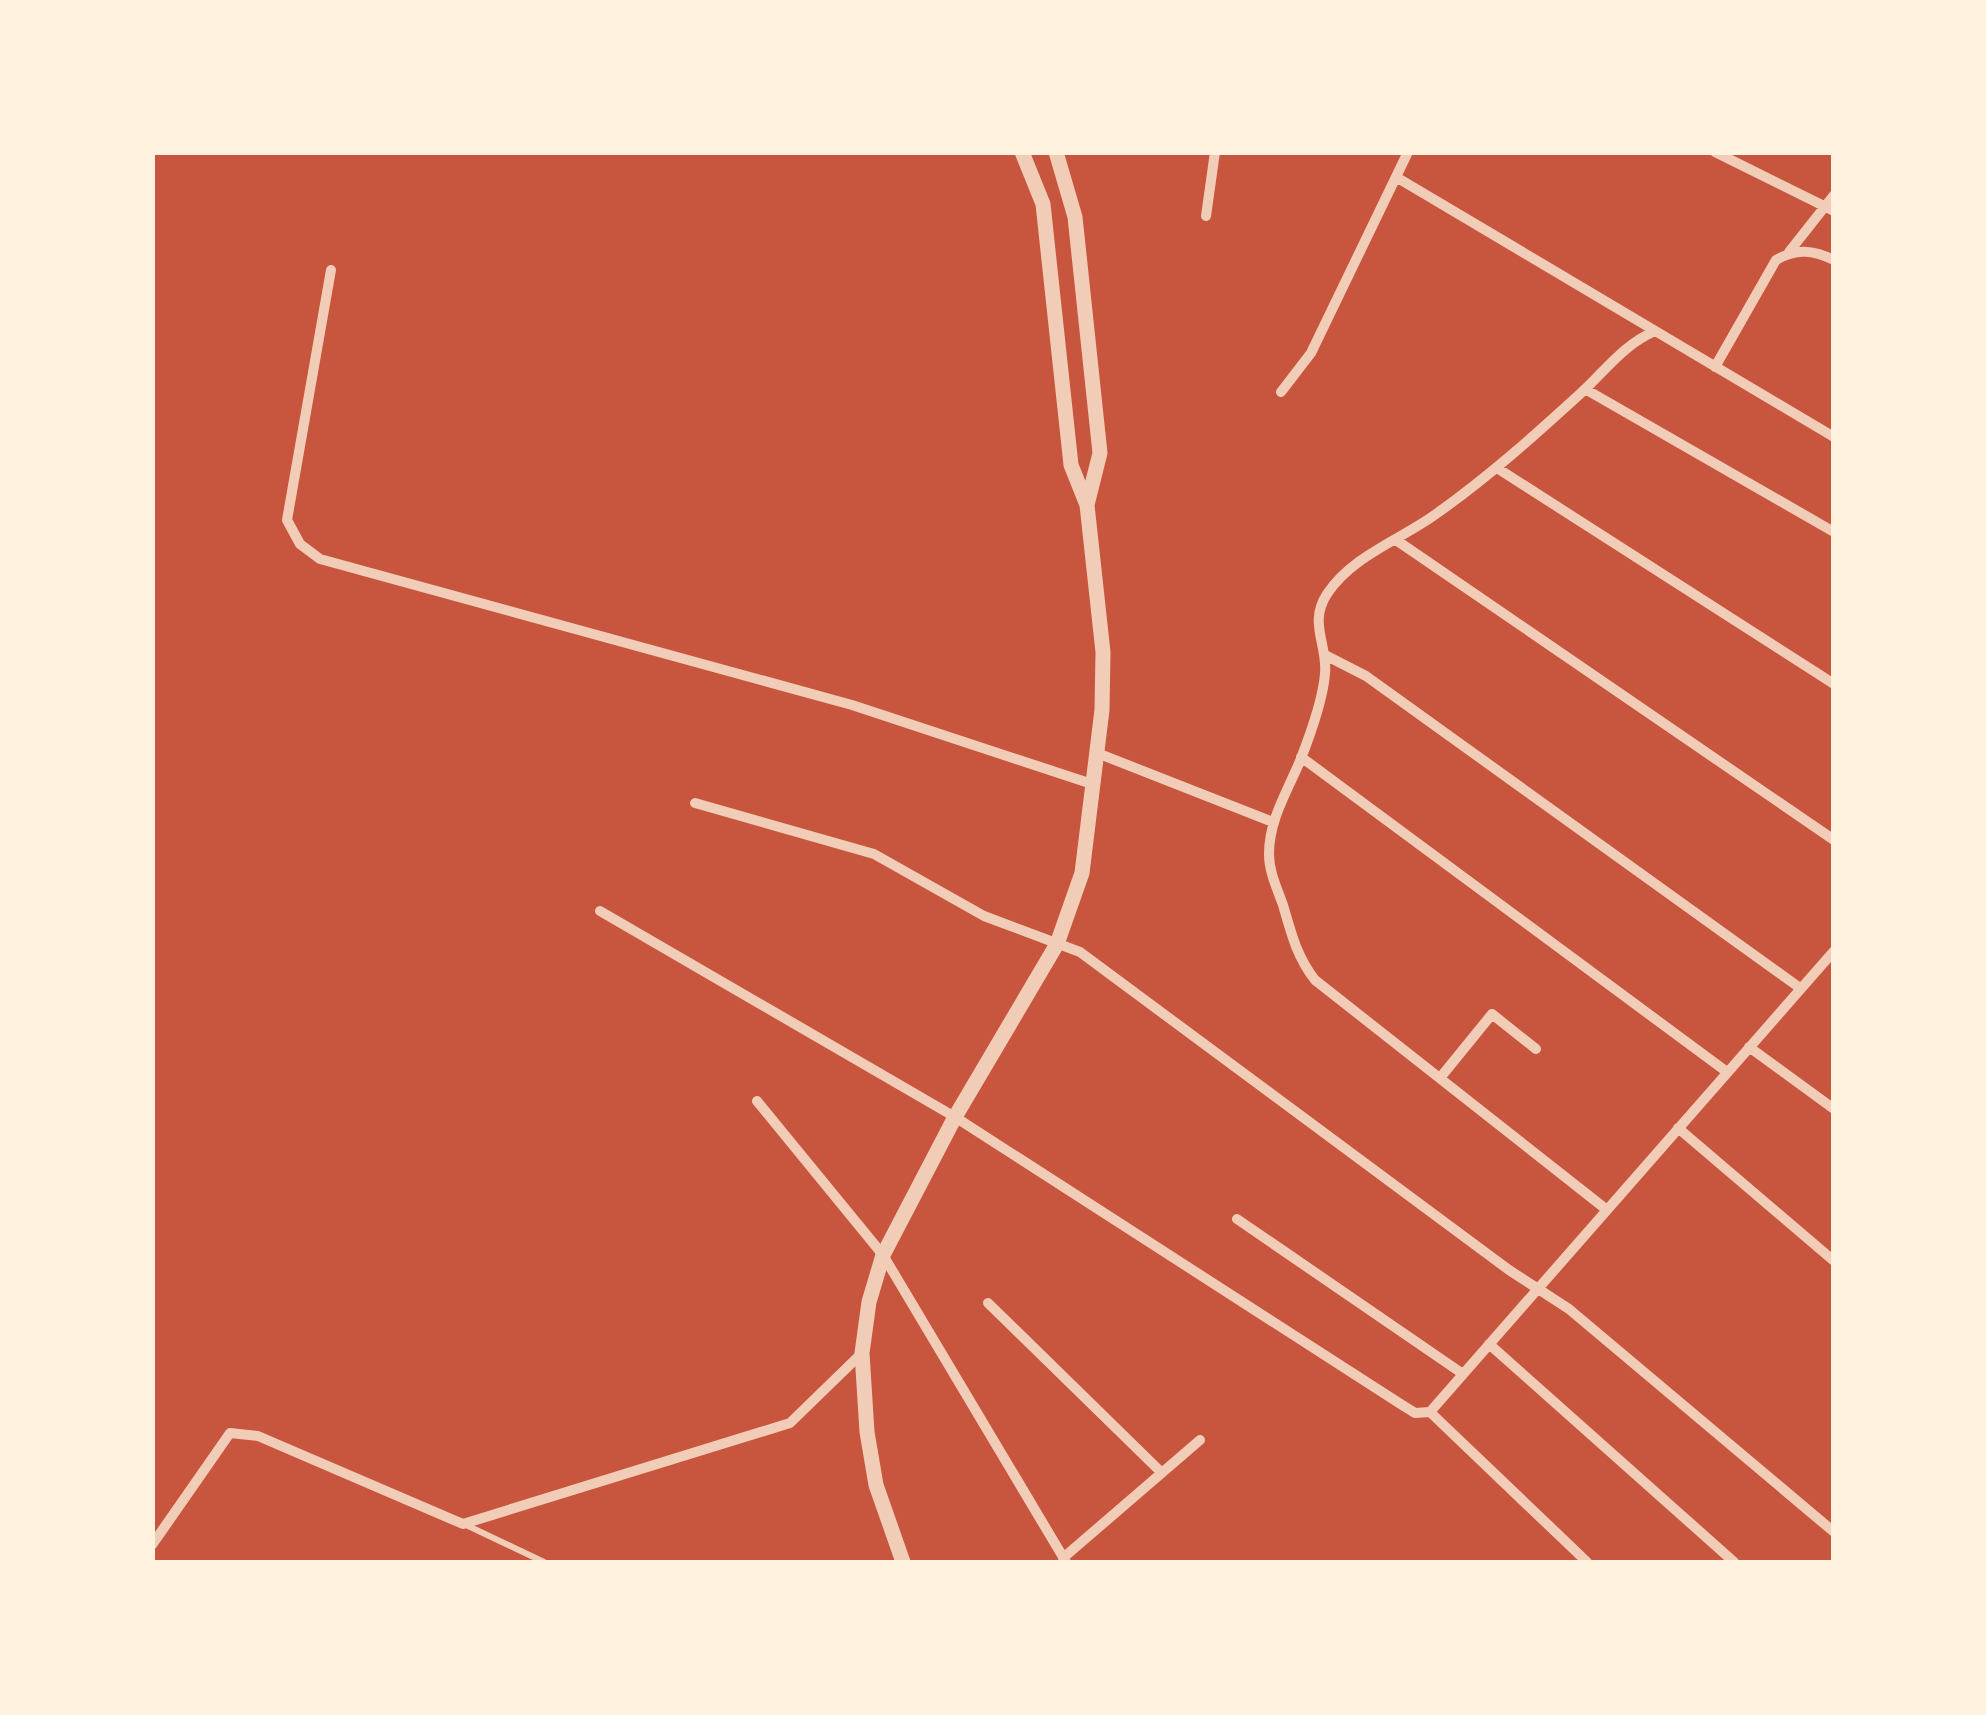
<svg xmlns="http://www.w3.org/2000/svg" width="1986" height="1715" font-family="Ubuntu,sans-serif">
<rect width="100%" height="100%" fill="#c8553d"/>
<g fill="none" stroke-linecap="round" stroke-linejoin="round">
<path stroke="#f1ccb7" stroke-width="6" d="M464,1524l80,38"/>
<path stroke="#f1ccb7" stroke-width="10" d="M1715,152l119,59
M1396,177l438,260
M1206,216l9,-64
M1789,252l45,-57
M331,270l-44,250 13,24 20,15 532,146 240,79
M1715,367l61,-107c20,-12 37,-10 58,0
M1585,389l249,143
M1281,392l30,-39 97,-201
M1497,468l337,216
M1396,540l438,300
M1325,655l41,21 434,312
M1097,753l176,69
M1301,757l426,315
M695,803l179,51 110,62 96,36 429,318 60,39 265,223
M600,911l355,206 444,286 16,10 15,-1
M1749,1047l85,62
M1440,1078l52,-64 44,35
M757,1101l126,154 183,307
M1678,1128l156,133
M1607,1210l-292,-230c-18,-23 -24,-47 -32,-75 -6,-17 -14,-33 -14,-51 0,-34 18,-62 31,-93 9,-23 23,-62 25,-87 3,-29 -17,-51 2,-80 25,-38 73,-54 109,-80 51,-36 98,-78 145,-121 25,-23 42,-48 74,-62
M1237,1219l226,155
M988,1303l174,170
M1489,1344l245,218
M1430,1412l404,-461
M1430,1412l157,150
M152,1545l78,-112 28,3 205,88 327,-101 72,-70
M1063,1558l137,-118"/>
<path stroke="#f1ccb7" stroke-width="15" d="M1056,152l19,65 25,236 -13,52
M903,1562l-27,-77 -9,-53 -5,-79 7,-51 14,-47 72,-138 102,-173 25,-71 20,-163 1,-58 -16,-147 -16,-40 -28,-261 -21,-52"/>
</g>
<rect width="1986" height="1715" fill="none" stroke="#fff3e0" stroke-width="310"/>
</svg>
